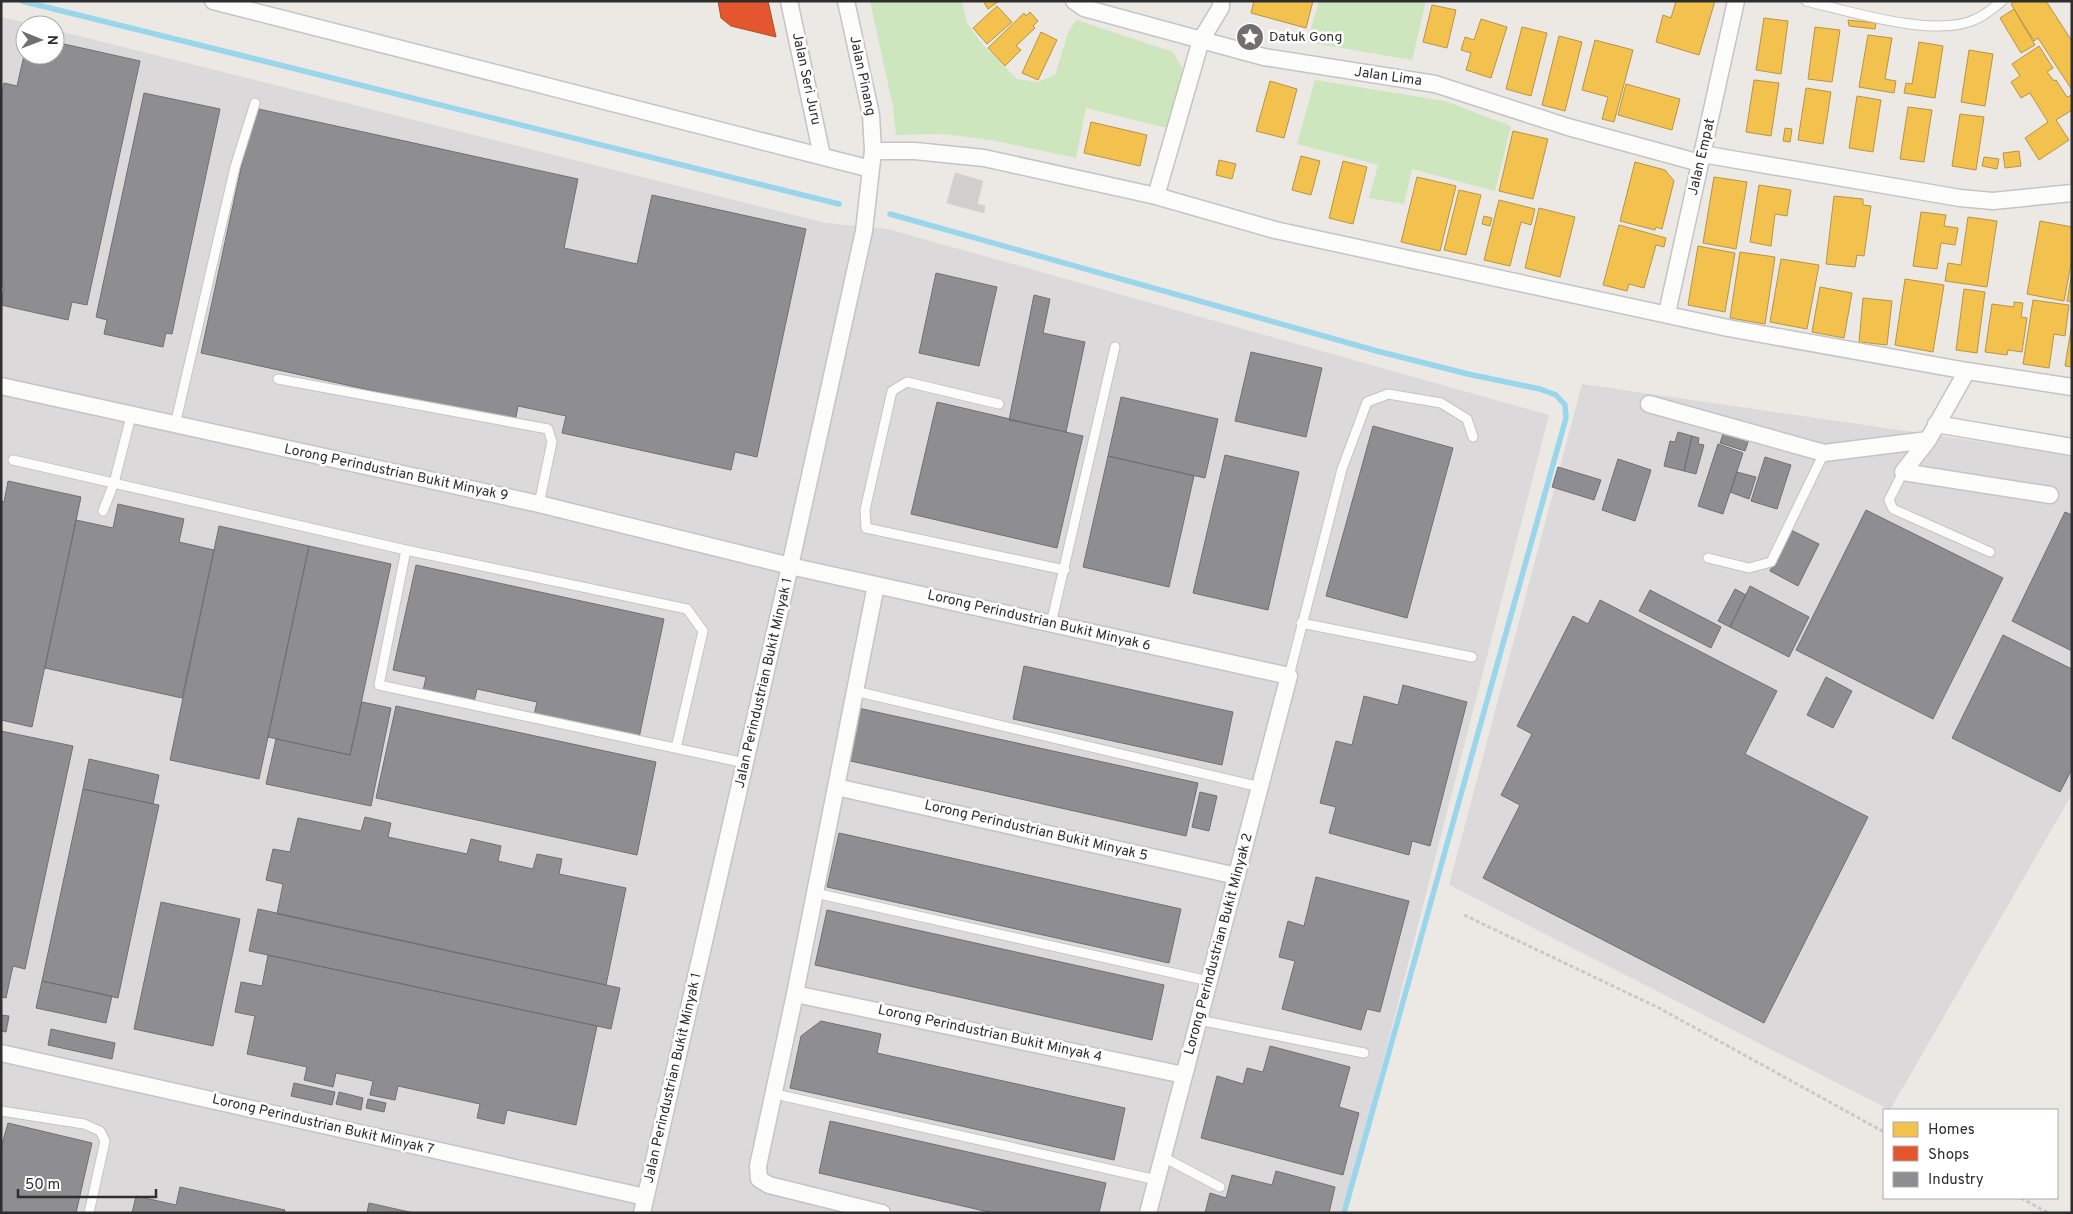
<svg xmlns="http://www.w3.org/2000/svg" width="2073" height="1214" font-family="Overpass,sans-serif">
<rect width="100%" height="100%" fill="#ece8e4"/>
<path fill="#dcd9db" d="M1,17l34,8h-10v30h30v-25l771,193 62,6 661,186 -205,798h-1343z
M1582,384l490,71v339l-182,316 -441,-225z"/>
<path fill="#cee6be" d="M870,1h92l5,22 16,22 34,34 21,3 17,-7 14,-45 8,-10 96,32 10,17 -16,59 -81,-20 -10,50 -85,-18 -47,-6 -48,1 -3,-28z
M1319,1h107l-14,59 -105,-18z
M1315,80l130,21 66,25 -16,65 -83,-22 -8,35 -35,-6 9,-33 -81,-21z"/>
<path fill="#f2c14e" stroke="#b79544" d="M983,1h16l-11,8z
M1254,1h59l-7,27 -55,-15z
M1676,1h39l-16,54 -43,-13 7,-27 8,3z
M2016,1h30l26,40v49l-34,-52 -4,3 -20,-32 -3,-5z
M1432,5l24,5 -9,38 -24,-6z
M997,6l15,16 -25,22 -14,-16z
M2014,9l21,36 -14,8 -21,-35z
M1030,12l8,9 -5,5 2,2 -19,18 5,4 -16,16 -17,-18 36,-35 2,3z
M1764,18l24,3 -7,53 -25,-4z
M1481,19l26,8 -16,51 -25,-8 5,-17 -10,-3 4,-13 9,3z
M1848,20l28,3 -1,6 -26,-3z
M1522,27l25,6 -16,63 -25,-7z
M1815,27l25,3 -8,52 -24,-3z
M1041,32l16,8 -19,40 -16,-7z
M1868,35l24,3 -7,41 11,2 -2,12 -35,-6z
M1559,36l23,6 -17,69 -23,-6z
M1595,40l38,10 -19,72 -12,-3 6,-22 -26,-7z
M1919,42l24,4 -8,52 -31,-5 2,-10 6,1z
M2039,46l14,22 -6,4 7,9 2,-1 11,17 5,-2v15l-16,10 13,20 -30,20 -14,-22 23,-16 -18,-29 -9,5 -10,-16 9,-6 -8,-12z
M1969,50l24,4 -8,52 -24,-4z
M1754,80l25,3 -8,53 -25,-4z
M1270,81l27,8 -13,49 -28,-7z
M1626,84l54,15 -8,31 -54,-15z
M1806,88l25,4 -8,52 -25,-4z
M1857,96l24,4 -8,52 -24,-4z
M1908,107l24,3 -8,52 -24,-3z
M1960,114l24,3 -8,53 -24,-4z
M1091,122l56,13 -7,31 -56,-13z
M1785,128l7,1 -2,13 -7,-1z
M1513,131l35,8 -15,60 -34,-8z
M2019,151l2,15 -16,2 -2,-15z
M1301,156l19,5 -9,34 -19,-5z
M1984,157l15,2 -2,10 -15,-3z
M1219,160l17,4 -4,15 -16,-4z
M1343,161l24,6 -14,57 -24,-6z
M1635,162l30,8 9,11 -12,48 -6,-2 -1,3 -35,-9z
M1417,177l39,9 -16,65 -39,-9z
M1714,177l33,5 -11,67 -33,-6z
M1759,185l32,5 -4,26 -12,-2 -4,32 -21,-4z
M1459,190l22,5 -15,60 -22,-5z
M1834,196l29,3v6l8,1 -7,50 -7,-1 -2,12 -29,-3z
M1499,200l36,9 -4,16 -10,-3 -11,44 -26,-6z
M1539,208l36,9 -15,60 -35,-9z
M1921,212l25,3 -2,11 14,2 -3,17 -14,-2 -4,26 -24,-3z
M1484,216l8,2 -2,8 -8,-2z
M1968,217l29,4 -10,66 -42,-6 3,-18 13,2z
M2040,221l32,6v32l-8,42 -37,-7z
M1619,225l47,13 -2,9 -8,-2 -12,43 -15,-4 -2,7 -24,-6z
M1698,246l37,7 -10,59 -37,-7z
M1740,252l35,5 -10,67 -35,-6z
M1781,259l38,6 -12,64 -37,-7z
M2072,272v30l-5,-1z
M1905,279l39,6 -11,67 -38,-7z
M1820,287l32,6 -8,45 -32,-6z
M1964,289l21,3 -8,61 -21,-3z
M1863,298l29,3 -5,44 -28,-3z
M2033,300l36,5 -4,31 -11,-2 -5,34 -26,-4z
M2014,302l9,1 -2,14 6,1 -5,34 -14,-2 -1,5 -22,-3 7,-48 22,3z
M2072,323v44l-7,-1z"/>
<path fill="#e4572e" stroke="#ad4b2e" d="M718,1h50l8,36 -45,-11 -10,-8z"/>
<path fill="#8d8d92" stroke="#707074" d="M55,42l85,19 -53,244 -15,-3 -4,18 -67,-15 3,-18 -3,-1v-190l3,-13 13,3 8,-35v4h30z
M144,93l76,16 -48,225 -6,-1 -3,14 -59,-13 3,-14 -11,-3z
M254,108l324,71 -14,69 73,16 15,-69 154,34 -49,228 -22,-5 -4,18 -169,-37 4,-17 -48,-10 -3,16 -314,-69z
M936,273l61,14 -18,79 -60,-13z
M1034,295l16,4 -7,34 42,9 -19,90 -57,-12z
M1251,352l71,16 -16,69 -71,-16z
M1121,397l97,22 -13,59 -97,-22z
M937,402l146,34 -26,112 -146,-34z
M1373,426l80,22 -46,170 -81,-22z
M1725,428l25,8 -5,15 -25,-8z
M1678,432l14,4 -8,35 -20,-5 6,-25 5,1z
M1692,436l7,2 -1,6 6,1 -8,29 -12,-3z
M1718,444l25,9 -20,61 -25,-8z
M1225,455l74,17 -31,138 -75,-17z
M1108,456l86,20 -25,111 -86,-20z
M1765,457l26,8 -14,44 -26,-8z
M1618,459l33,11 -16,51 -33,-11z
M1558,467l43,13 -7,20 -42,-13z
M1737,472l19,5 -7,22 -19,-7z
M8,481l73,16 -49,230 -31,-7v-219l3,1z
M118,504l66,15 -5,23 35,8 -32,148 -137,-30 31,-148 37,8z
M1866,510l137,68 -70,141 -137,-69z
M2065,512l7,3v136l-60,-30z
M219,526l90,20 -50,233 -89,-19z
M1791,530l28,14 -21,42 -28,-15z
M309,546l82,18 -41,191 -82,-18z
M416,565l248,54 -25,119 -105,-23 3,-13 -60,-13 -3,13 -51,-11 3,-14 -33,-7z
M1750,586l59,31 -20,40 -59,-30z
M1735,589l11,6 -16,32 -12,-6z
M1650,590l71,37 -10,21 -72,-37z
M1600,600l177,91 -32,63 123,63 -104,206 -281,-145 37,-73 -19,-10 31,-61 -15,-8 56,-110 15,8z
M2003,635l69,34v100l-12,23 -108,-54z
M1024,666l209,46 -11,53 -209,-46z
M1826,677l26,14 -19,37 -26,-13z
M1403,685l64,17 -37,144 -18,-5 -3,14 -80,-22 7,-26 -16,-4 16,-62 16,4 12,-49 34,9z
M362,702l29,6 -20,98 -105,-22 10,-45 74,16z
M396,706l260,56 -19,93 -261,-57z
M858,708l340,75 -12,53 -340,-76z
M1,731l72,15 -48,223 -12,-3 -7,32 -5,-1z
M89,759l70,16 -6,29 -70,-15z
M83,789l76,16 -41,193 -76,-17z
M1200,792l17,4 -8,35 -17,-4z
M365,817l26,6 -3,14 79,17 4,-15 30,7 -3,15 35,8 4,-15 25,5 -3,15 67,14 -20,97 -329,-71 6,-30 -17,-4 7,-31 17,3 8,-34 63,13z
M839,833l342,76 -12,54 -342,-76z
M1316,877l93,24 -29,111 -13,-3 -6,21 -79,-21 13,-48 -16,-4 9,-36 16,5z
M161,902l79,17 -27,127 -79,-17z
M258,909l362,79 -9,41 -362,-78z
M827,910l337,75 -12,55 -337,-75z
M268,955l329,71 -21,99 -69,-15 -3,14 -27,-6 3,-14 -82,-18 -3,14 -25,-5 3,-14 -37,-8 -3,14 -29,-7 3,-13 -60,-13 8,-38 -20,-4 6,-30 21,4z
M42,981l70,15 -6,27 -70,-15z
M1,1015l8,1 -3,16 -5,-1z
M821,1021l60,13 -4,19 248,55 -11,52 -324,-72 11,-52z
M51,1029l64,14 -3,16 -64,-14z
M1270,1046l80,21 -11,40 20,6 -16,62 -142,-37 16,-62 26,8 4,-16 16,4z
M294,1083l41,9 -3,13 -41,-9z
M339,1092l24,6 -2,12 -25,-6z
M368,1099l18,4 -2,9 -18,-4z
M830,1121l276,62 -7,30h-106l-174,-40z
M8,1123l84,20 -16,70h-75v-65z
M1276,1171l59,16 -6,26h-124l5,-20 16,5 6,-23 40,10z
M180,1187l105,23 -1,3h-152l4,-17 40,9z
M369,1203l45,10h-47z"/>
<g fill="none" stroke-linecap="round" stroke-linejoin="round">
<path stroke="#99d6ec" stroke-width="5.5" d="M22,1l817,203
M890,214l487,137 91,23 72,15 16,6 9,10 1,13 -222,795"/>
</g>
<path fill="#d1cecb" stroke="#d7d4d0" d="M955,173l28,8 -6,23 8,2 -1,7 -37,-10z"/>
<g fill="none" stroke-linecap="round" stroke-linejoin="round">
<g stroke="#c5c4c5" stroke-width="11">
<path id="lane" d="M1806,1c42,10 131,38 170,18 10,-4 18,-12 26,-18
M278,379l270,50 4,13 -13,62
M999,404l-92,-22 -15,9 -27,119 1,18 199,42
M175,425l60,-258 20,-64
M13,460l393,90 281,59 16,22 -27,117
M1903,472l-14,28 4,9 97,43
M103,511l11,-28 17,-67
M406,550l-27,135 366,78
M1708,558l41,10 22,-6 53,-109
M1301,623l171,34
M1051,624l64,-277
M1289,676l53,-207 25,-67 21,-8 53,9 26,16 6,18
M855,691l405,96
M815,893l394,88
M1199,1020l165,33
M775,1094l382,86
M1,1111l83,13 16,7 5,10 -16,72
M1163,1157l57,30"/>
</g>
<g stroke="#c5c4c5" stroke-width="19">
<path id="street" d="M213,1l658,168
M789,1l33,155
M1074,1l10,7 180,49 171,27 133,43 132,36
M873,151h42l69,7 172,38 119,34 453,98 239,43 105,16
M1702,154l258,44 33,3 79,-8
M1156,196l45,-156 20,-33v-6
M1667,313l69,-312
M1967,371l-39,69 -25,32 147,23
M1,386l538,118 251,62 499,110 -141,537
M1649,404l175,49 104,-13
M1936,424l136,23
M876,585l-81,409 -37,172 1,13 10,6 113,28
M836,787l401,89
M795,994l389,81
M1,1053l644,144
M642,1213l148,-647 74,-335 9,-80 -2,-36 -25,-114"/>
</g>
<path stroke="#c9c9c8" stroke-width="3" stroke-dasharray="4 2.5" stroke-linecap="butt" d="M1464,915l195,93 225,124
M2021,1198l27,15"/>
<use href="#lane" stroke="#fcfcfb" stroke-width="9"/>
<use href="#street" stroke="#fcfcfb" stroke-width="16"/>
</g>
<defs>
<g id="sight-disc" transform="scale(1.4375)"><circle r="9.5" fill="#706f6e" stroke="#fff"/><path d="M0-6L1.8-2.2L6-1.7L2.9 1.2L3.7 5.4L0 3.3L-3.7 5.4L-2.9 1.2L-6-1.7L-1.8-2.2Z" fill="#fff"/></g>
</defs>
<g fill-rule="evenodd">
<use href="#sight-disc" x="1250" y="37"/>
</g>
<g text-anchor="middle" dominant-baseline="central" stroke-width="5" stroke-linejoin="round" paint-order="stroke">
<g font-size="14" fill="#2e2e2e" stroke="#fff" text-anchor="start">
<text x="1269" y="37">Datuk Gong</text>
</g>
<g font-size="14" fill="#2e2e2e" stroke="#fff">
<text transform="translate(862 76) rotate(78)">Jalan Pinang</text>
<text transform="translate(1388 77) rotate(8)">Jalan Lima</text>
<text transform="translate(806 79) rotate(78)">Jalan Seri Juru</text>
<text transform="translate(1702 157) rotate(-77)">Jalan Empat</text>
<text transform="translate(396 473) rotate(12)">Lorong Perindustrian Bukit Minyak 9</text>
<text transform="translate(1039 621) rotate(13)">Lorong Perindustrian Bukit Minyak 6</text>
<text transform="translate(764 683) rotate(-77)">Jalan Perindustrian Bukit Minyak 1</text>
<text transform="translate(1036 831) rotate(13)">Lorong Perindustrian Bukit Minyak 5</text>
<text transform="translate(1219 944) rotate(-75)">Lorong Perindustrian Bukit Minyak 2</text>
<text transform="translate(990 1034) rotate(12)">Lorong Perindustrian Bukit Minyak 4</text>
<text transform="translate(673 1078) rotate(-77)">Jalan Perindustrian Bukit Minyak 1</text>
<text transform="translate(323 1125) rotate(13)">Lorong Perindustrian Bukit Minyak 7</text>
</g>
</g>
<rect width="2073" height="1214" fill="none" stroke="#2e2e2e" stroke-width="5"/>
<rect x="1883" y="1109" width="175" height="90" fill="#ffffff" stroke="#ababab"/>
<rect x="1893" y="1122" width="25" height="15" fill="#f2c14e" stroke="#ababab"/>
<text x="1928" y="1134" font-size="15" fill="#2e2e2e">Homes</text>
<rect x="1893" y="1146" width="25" height="15" fill="#e4572e" stroke="#ababab"/>
<text x="1928" y="1159" font-size="15" fill="#2e2e2e">Shops</text>
<rect x="1893" y="1172" width="25" height="15" fill="#8d8d92" stroke="#ababab"/>
<text x="1928" y="1184" font-size="15" fill="#2e2e2e">Industry</text>
<g transform="translate(40 40) rotate(91)"><circle r="24" fill="#ffffff" stroke="#ababab"/>
<path d="M0-4L9 19L0 12L-9 19Z" fill="#706f6e"/>
<text y="-8" font-size="14" font-weight="bold" text-anchor="middle" fill="#2e2e2e">N</text>
</g>
<path d="M18 1189v8h138v-8" fill="none" stroke="#2e2e2e" stroke-width="2.5"/>
<text x="25" y="1189" font-size="15" fill="#2e2e2e" stroke="#ffffff" stroke-width="4" paint-order="stroke">50 m</text>
</svg>
